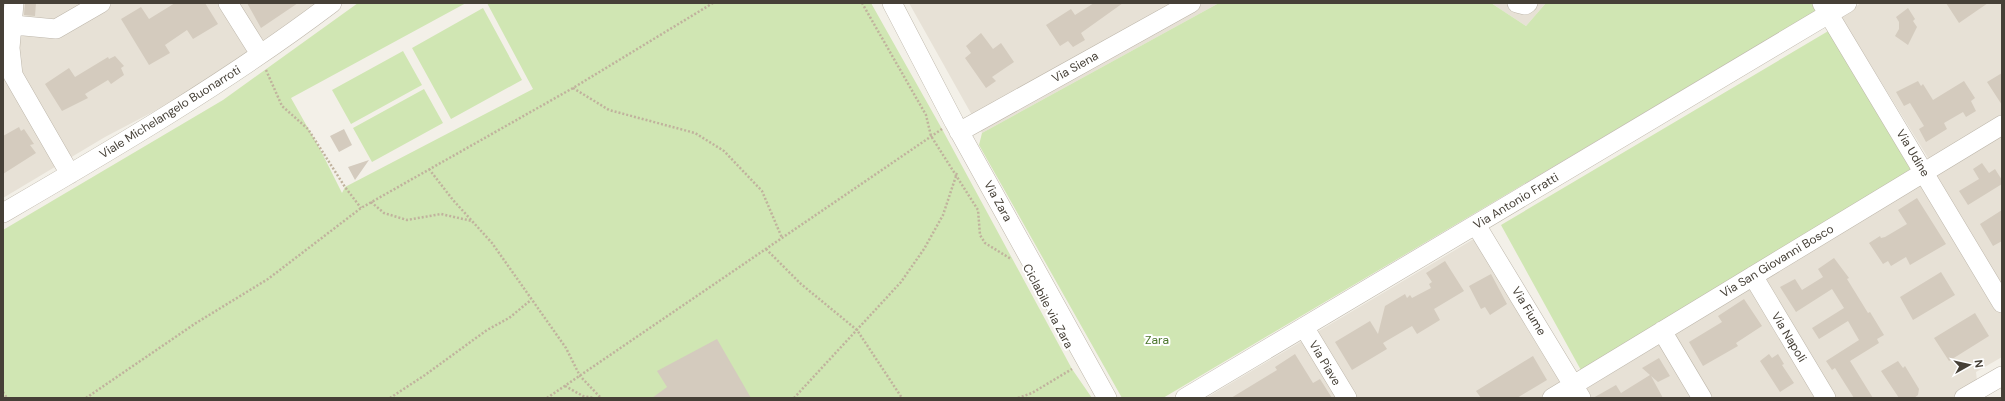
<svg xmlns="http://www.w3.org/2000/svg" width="2005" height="401" font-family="'DM Sans',sans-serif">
<rect width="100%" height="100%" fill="#f3f0e8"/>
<path fill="#e7e1d6" d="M3,3h329l-82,58 -145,76 -102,61z
M909,3h310l-237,130z
M1491,3h55l-20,23z
M1861,3h141v354l-26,15 3,26h-773l271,-161 99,158 362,-221 -97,-157z"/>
<path fill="#d0e6b3" d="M358,3h108l-175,95 31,55 20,40 3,-6 188,-98 -46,-86h384l71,126 130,240 20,29h-1089v-168l220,-130z
M1219,3h272l35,23 20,-23h269l4,6 -656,389h-41l-143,-253 3,-12z
M483,8l39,72 -71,39 -39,-71z
M1830,30l83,140 -331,202 -81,-147z
M403,51l19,34 -71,39 -19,-34z
M424,89l19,34 -71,39 -19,-34z"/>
<path fill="#d4cbbe" d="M25,3h11l-1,13 -11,-1z
M175,3h30l13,21 -25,15 -6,-9 -22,15 5,8 -21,12 -28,-46 20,-12 8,12z
M247,3h51l-37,25z
M1094,3h29l-42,30 4,7 -12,7 -5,-6 -8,5 -14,-21 25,-16 4,6z
M1946,3h42l-29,20z
M1908,8l7,11 -2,2 4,6 -9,18 -13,-9 4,-7v-7l-3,-5z
M981,33l12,16 8,-6 13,19 -22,15 4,4 -10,7 -21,-30 6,-5 -5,-7z
M115,56l9,10 -3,2 3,7 -13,9 -3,-4 -23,14 3,4 -26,13 -17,-27 24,-16 6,9 33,-20 1,2z
M2002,73v32l-15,-23z
M1918,81l3,5 2,-2 10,16 31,-19 11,17 -4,3 5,10 -10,6 -3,-5 -19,11 3,6 -21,13 -7,-13 5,-3 -14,-23 -6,3 -8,-14z
M19,127l2,4 3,-2 10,15 -4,1 6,8 -33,21v-38z
M344,129l8,16 -13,7 -9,-16z
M369,160l-14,20 -7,-13z
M1982,163l7,10 6,-4 7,11v4l-34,21 -9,-14 20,-12 -6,-10z
M1917,198l29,46 -36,21 -4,-8 -15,9 -3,-5 -5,3 -14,-21 11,-7 1,2 4,-1 22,-13 -9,-14z
M2002,210v31l-9,5 -13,-22z
M1834,258l15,20 -2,1 21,34 2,-1 14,23 -7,4 2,4 -29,18 23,37h-19l-19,-30 -3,2 -6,-9 33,-21 -11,-19 -29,18 -7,-11 32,-20 -12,-19 -36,23 -16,-25 15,-8 7,11 21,-13 -5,-8z
M1445,261l19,30 -30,18 6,11 -23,14 -5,-8 -29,17 4,6 -35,21 -17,-28 35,-21 8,13 7,-28 20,-12 2,4 3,-3 2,3 19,-10 -2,-4 3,-2 -6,-9z
M1941,272l14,23 -42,25 -13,-23z
M1491,274l16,30 -17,11 -5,-8 -4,2 -12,-23z
M1744,299l18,27 -26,17 2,3 -35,20 -14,-24 33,-20 -4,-6z
M1975,313l14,23 -40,25 -15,-23z
M717,339l34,59h-99l15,-11 -10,-16z
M1295,354l18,29 7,-4 12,19h-101l46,-28 -2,-3z
M1769,354l3,4 6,-4 6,10 -2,1 12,18 -14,9 -20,-31z
M1533,356l14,24 -30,18h-36l-5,-7z
M1659,358l11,18 -12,6 -7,-6 12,22h-70l23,-13 5,8 29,-18 -8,-7z
M1898,361l5,7 2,-2 14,23 -1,6 -4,3h-15l-18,-27z"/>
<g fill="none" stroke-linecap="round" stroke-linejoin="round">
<g stroke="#beb7ab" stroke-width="20">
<path id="minor" d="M14,3l-4,45 3,27 57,99
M228,3l32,51
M892,3l62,119 153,276
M1517,3l8,2 3,-2
M1822,3l180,300
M3,24l53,5 45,-26
M959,132l232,-129
M3,213c112,-65 226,-132 329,-210
M1476,225l105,173
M1753,276l73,122
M1304,327l43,71
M1662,331l40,67
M1185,398l662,-395
M1552,398l450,-273
M1964,398l38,-22"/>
</g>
<path stroke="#c0b29d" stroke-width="2.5" stroke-dasharray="2 2" stroke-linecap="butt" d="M862,3l64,112 5,21 47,74 2,25 5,8 26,16
M266,70l16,36 26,23 37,58 16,21
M573,88l36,22 86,23 29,18 38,40 20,47
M429,169l24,31 39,43 74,105 14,28 21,22
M371,202l13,11 23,7 34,-6 31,7
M766,249l35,35 56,46 45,68
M565,386l18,10 11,2
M3,392l4,6
M86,398l110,-75 72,-44 93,-71 212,-120 140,-85
M390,398l35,-23 62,-45 22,-12 22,-18
M547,398l395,-269
M794,398l107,-116 23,-33 19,-34 14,-42
M1018,398l14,-5 40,-24"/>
<use href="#minor" stroke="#fff" stroke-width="19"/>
</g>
<g text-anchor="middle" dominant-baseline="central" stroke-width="4" stroke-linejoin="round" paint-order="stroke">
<g font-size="12" fill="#464037" stroke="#fff">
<text transform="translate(1075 67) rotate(-29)">Via Siena</text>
<text transform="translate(170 112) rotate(-32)">Viale Michelangelo Buonarroti</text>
<text transform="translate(1913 153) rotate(59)">Via Udine</text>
<text transform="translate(998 201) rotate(61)">Via Zara</text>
<text transform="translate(1516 201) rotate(-31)">Via Antonio Fratti</text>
<text transform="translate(1777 261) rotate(-31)">Via San Giovanni Bosco</text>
<text transform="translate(1048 306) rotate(62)">Ciclabile via Zara</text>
<text transform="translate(1529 311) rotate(59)">Via Fiume</text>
<text transform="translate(1789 337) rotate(59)">Via Napoli</text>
<text transform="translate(1325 363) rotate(59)">Via Piave</text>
</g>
<g font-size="12" fill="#4b762c" stroke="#fff">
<text x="1157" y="340">Zara</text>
</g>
</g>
<rect width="2005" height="401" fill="none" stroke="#464037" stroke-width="8"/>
<g transform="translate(1969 365) rotate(82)" stroke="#ffffff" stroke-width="3" paint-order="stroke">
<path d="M0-3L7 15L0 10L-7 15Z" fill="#464037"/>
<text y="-6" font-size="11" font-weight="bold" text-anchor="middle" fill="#464037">N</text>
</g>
</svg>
